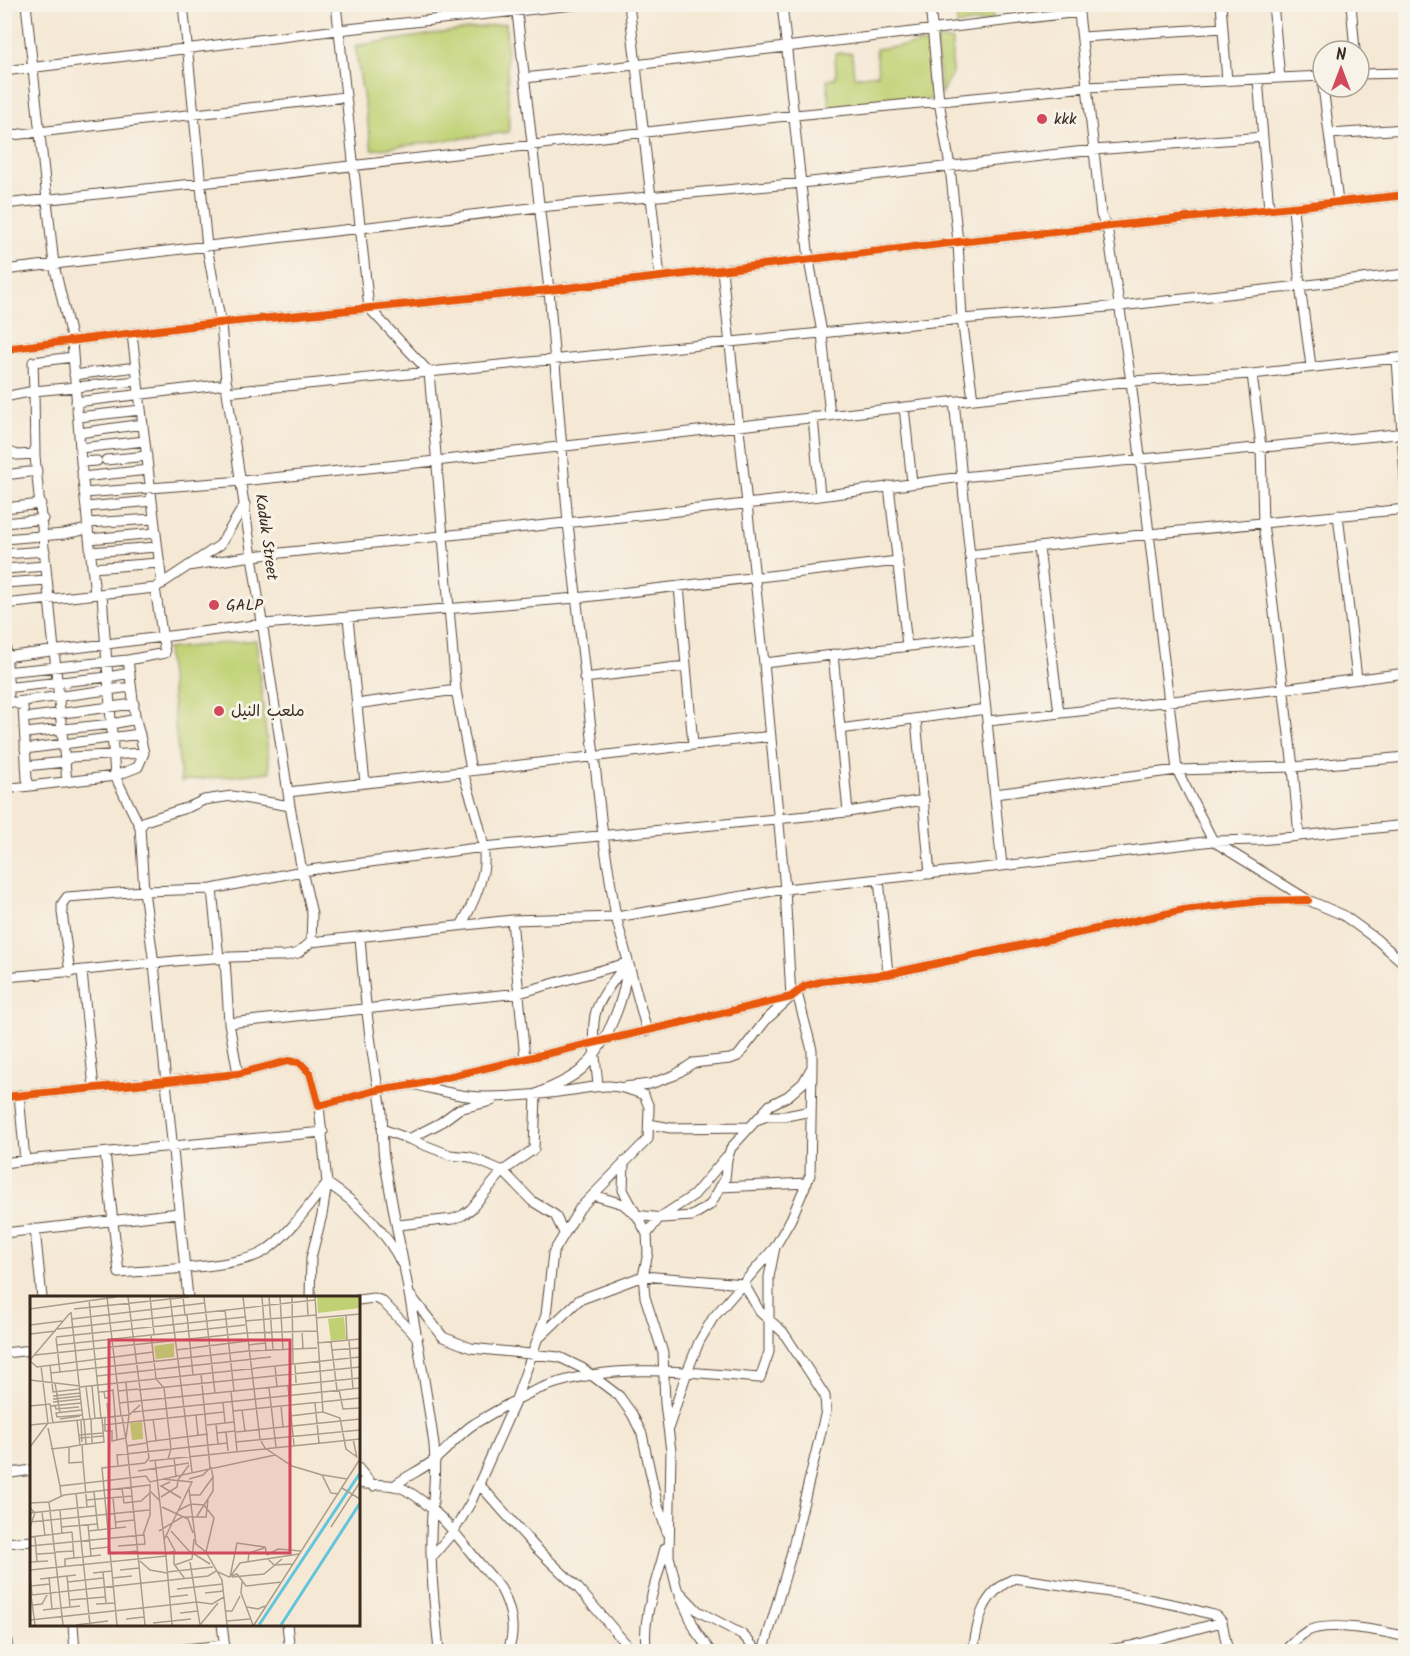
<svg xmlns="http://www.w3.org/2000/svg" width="1410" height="1656" font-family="Kalam,'Playpen Sans Arabic',sans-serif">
<rect width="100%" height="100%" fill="#f7f3e8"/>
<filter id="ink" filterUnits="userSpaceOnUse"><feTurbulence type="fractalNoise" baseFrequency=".0167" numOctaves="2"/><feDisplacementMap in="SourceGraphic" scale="12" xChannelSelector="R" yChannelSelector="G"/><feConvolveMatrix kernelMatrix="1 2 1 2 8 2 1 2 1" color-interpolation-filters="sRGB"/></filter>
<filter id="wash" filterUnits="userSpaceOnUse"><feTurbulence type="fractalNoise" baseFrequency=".008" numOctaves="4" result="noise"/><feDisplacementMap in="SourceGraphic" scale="24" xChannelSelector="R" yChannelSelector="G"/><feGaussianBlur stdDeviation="1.35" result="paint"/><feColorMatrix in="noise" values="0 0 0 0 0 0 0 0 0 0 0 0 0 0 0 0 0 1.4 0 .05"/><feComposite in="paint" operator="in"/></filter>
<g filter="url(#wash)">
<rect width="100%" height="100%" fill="#f5e8d4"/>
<path fill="#c0d173" stroke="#7e7e48" stroke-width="1.5" d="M955,5h37l1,15 -36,5z
M506,23l3,109 -137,18 -17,-104z
M936,40h16v33l-11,21z
M928,43l6,56 -104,10 -3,-29 9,-2 -1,-25h17l2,24 24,-3 -2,-25z
M256,640l14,132 -89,9 -14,-132z"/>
</g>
<g filter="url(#ink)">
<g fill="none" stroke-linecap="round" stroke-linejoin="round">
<g stroke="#574639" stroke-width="11">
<path id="minor" d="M26,4l28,261 18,76 9,121 14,132
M336,4l33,304 60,64 27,318 15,80 -8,2c8,29 26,71 20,100 -4,18 -12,36 -21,52
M516,4l33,286 19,233 35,313 13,81 31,114
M629,4l31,273
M782,4l27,256 13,73 8,83
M930,4l9,97 11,66 8,75 4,77 11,80
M1078,4l23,211 6,11 24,155 46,389 36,71 95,59 35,15 33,24 30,26
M1221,4l6,77
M1273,4l7,74
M1351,4l4,47
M1082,37l141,-9
M4,71l334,-41 245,-26
M1359,74l47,-1
M525,78l554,-66
M1258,79l11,130
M1323,87l15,115
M1329,134l77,-5
M4,136l341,-39
M4,204l198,-21 593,-68 292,-28 236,-11
M1293,208l7,78 11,80
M4,270l535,-63 263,-24 292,-33 169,-13
M132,334l30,250
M4,349l195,-24 350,-35 409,-48 448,-47
M73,357l-40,5 1,29 104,-10
M1397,359l9,134
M1252,374l9,73 2,76 30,244 6,69
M74,375l62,-8
M227,392l735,-73 158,-13 286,-32
M4,397l30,-6 1,65 32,326
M954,401l48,465
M76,402l151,-18
M904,407l8,76
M78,417l63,-7
M813,417l7,79
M79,433l64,-9
M80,448l65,-7
M5,450l12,5 18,-1
M106,460l41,-4
M81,462l16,-1
M4,475l33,-4
M82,477l66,-7
M889,486l18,159
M84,493l158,-12 194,-20 695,-80 121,-7 154,-17
M86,507l66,-6
M4,508l37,-4
M1338,515l19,164
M4,523l39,-4
M87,523l67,-4
M4,539l60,-5 24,-5
M89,539l67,-6
M1039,548l20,165
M90,552l67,-5
M4,554l41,-3
M969,555l180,-21 257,-25
M188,566l64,-10 568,-60 142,-19 444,-44
M92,568l67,-5
M4,569l42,-3
M4,583l43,-3
M679,586l14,158
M102,594l13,182 25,51
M4,604l151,-16 65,-43 25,-41
M348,618l17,165
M4,621l5,73
M833,654l15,158
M4,657l260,-33 312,-26 322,-37
M764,663l215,-25
M4,672l124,-12
M584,678l102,-12
M4,688l104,-11 22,-4
M16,702l115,-15
M4,703l9,-1 10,4 4,73 3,7 85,-10 23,-9 6,-14 -9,-38 -7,-55 37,-7 -10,-65
M356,704l100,-14
M24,718l110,-14
M916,719l14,155
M988,721l294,-32 124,-16
M840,729l146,-20
M25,733l87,-9 24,-5
M25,749l115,-15
M26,766l39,-4 6,-5 73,-4
M4,789l26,-3
M288,792l483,-56
M995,794l182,-24 116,-3 113,-10
M879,879l9,95
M212,889l7,70
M512,920l13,139
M360,937c4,57 10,110 21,167 3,18 0,36 3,54 17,96 37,191 50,287 3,32 -3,63 -3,94 -1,38 5,75 8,113
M311,942l201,-22 104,-3 169,-28 217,-23 211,-25 47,-1 146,-15
M225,959l4,64 9,51
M82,972l12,116
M70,973l-8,-61v-8l5,-7 77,-6 68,-2 90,-18 182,-24 364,-35 76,-12
M4,977c94,-6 187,-22 281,-21l13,-3 13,-11 1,-28 -10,-43 -12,-65 -63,-414 -6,-68 -14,-77 -24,-243
M229,1023l290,-30 108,-30
M416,1085c22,5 45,12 68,12 24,0 50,-2 74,-5 38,-4 48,-13 86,3l5,12 -1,32 -68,69 -27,45 -7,62 -31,87 -44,100 -17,29 -23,27
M598,1085c-2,-23 -7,-48 -3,-70 3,-16 22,-39 32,-52
M624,1087l26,-3 25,-9 18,-12 37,-4 8,-3 28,-36 25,-23 -6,-108 -21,-226 -42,-393
M19,1095l6,65
M4,1097l234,-23 50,-13 11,1 11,11 9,33 58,-16 40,-6 374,-87 14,-11 18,-5 65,-7 296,-64 76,-9 48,-1
M492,1101l-33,8 -19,14 -31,16 41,16 20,2 33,14 29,30 23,14 9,18
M759,1119l8,-3h19l25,-5
M649,1124l22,4 78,-1
M382,1129l27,10
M105,1153l14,120c32,-3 121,-5 146,-22 25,-17 43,-45 62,-68 32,21 58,47 75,81
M624,1162l-1,28 24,44 1,19 -5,23 2,21 18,56 2,51 6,47 -2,105 8,33 21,22 45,24 15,17
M4,1163l21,-3 298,-28
M720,1187l87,-4
M593,1195l30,9 13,11 26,3 30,-2 18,-11 15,-26 2,-20 4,-11 39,-43 18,-9 15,-13 9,-16v-17l-15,-57
M398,1225l55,-6 10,-4 8,-6 32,-38 31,-22 2,-55c15,-7 34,-14 46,-25 22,-21 43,-68 44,-98
M35,1229l7,69
M4,1233l175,-20
M647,1234l12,-16 35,-23 32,-38
M411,1296l32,41 28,11 88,9 23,11 37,28 13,18 10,20 15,69 10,29
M188,1298l-34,-334 -10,-73 -4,-64 5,-6 44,-14 15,-7 28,-4 58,10
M310,1298l1,-40 11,-43 5,-32 -8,-77
M358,1300l16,-2 8,3 35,36
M540,1337l39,-37 64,-24 101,8 16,28 23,20 35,53 7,11 1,15 -36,148 -27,93
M4,1353l28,-3
M669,1426l18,-54 12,-30 14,-24 62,-71 16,-28 19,-44 2,-108
M358,1468l15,18
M4,1474l28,-4
M358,1483c15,3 33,-1 46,6 32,17 54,48 76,75 7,8 15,16 21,25 10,19 16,43 6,63
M479,1484l56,63 43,41 55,64
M395,1485c12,-9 26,-15 38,-24 15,-11 25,-27 41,-37 20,-12 51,-31 73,-38 70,-24 141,-14 213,-8l9,-26v-75l6,-30
M4,1543l28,-2
M680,1596l17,37 14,19
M4,1615l4,37
M73,1624l2,28
M222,1624l3,25
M287,1624l3,28
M157,1652l67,-7
M647,1652c-7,-31 11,-74 18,-104
M973,1652c5,-33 9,-59 42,-74l108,16 58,12 36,10 5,6 6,30
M1098,1652l33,-6 91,-24
M1284,1652c6,-7 14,-15 22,-20 20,-12 77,-1 100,5"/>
</g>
<use href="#minor" stroke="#fff" stroke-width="9"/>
<g stroke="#f7f3e8" stroke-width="11">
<path id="cycleway" d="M4,349l195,-24 350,-35 409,-48 448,-47
M4,1097l234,-23 50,-13 11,1 11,11 9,33 58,-16 40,-6 374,-87 14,-11 18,-5 65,-7 296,-64 76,-9 48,-1"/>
</g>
<use href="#cycleway" stroke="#e8590c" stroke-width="8"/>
</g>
</g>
<g fill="#d1495b" stroke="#f7f3e8" stroke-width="2">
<circle cx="1042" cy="119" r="6"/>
<circle cx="214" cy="605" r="6"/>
<circle cx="219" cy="711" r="6"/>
</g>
<g text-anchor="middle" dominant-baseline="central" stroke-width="6" stroke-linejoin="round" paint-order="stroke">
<g font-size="16" fill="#3b2a1e" stroke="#f7f3e8" text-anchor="start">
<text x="1054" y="119">kkk</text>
<text x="226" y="605">GALP</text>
<text x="231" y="711">ملعب النيل</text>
</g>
<g font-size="16" fill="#3b2a1e" stroke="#f7f3e8">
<text transform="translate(266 537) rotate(82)">Kaduk Street</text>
</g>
</g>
<g transform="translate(30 1296)">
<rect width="330" height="330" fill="#f5e8d4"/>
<path d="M287,1h43v11l-42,5zM314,21l2,22 -15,2 -3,-22zM144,47v14l-18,2 -2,-13zM112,126l1,17 -11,1 -2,-17z" fill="#c0d173"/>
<path fill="none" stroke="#61c5de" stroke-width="3" d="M229,329l101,-152M251,329l79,-122"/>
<path fill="none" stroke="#ab9c8b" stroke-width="1.5" d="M77,1l14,119M120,1l4,37M140,1l22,175M153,1l2,18M174,1l11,96M213,1l17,142 5,9 27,18 30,9 9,18 8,1M232,1l4,53M239,1l4,52M250,1l3,52M262,1l1,67M277,1l1,19M285,1l8,115M59,4l12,118M0,13l86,-12M44,13l115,-12M195,14l9,81M41,16l12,108M157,19l6,60M316,20l1,24M286,22l44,-4M42,23l133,-16M215,25l71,-6M0,29l32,-4M27,33l258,-29M272,35l1,18M0,38l26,-3M121,39l5,44 8,9 7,61 -3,10M26,41l189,-20M26,42l4,34M319,44l4,49M301,46l6,48M287,47l43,-4M27,49l188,-20M218,49l18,-2M146,54l71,-9M302,54l28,-2M5,59l211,-22 71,-2M0,64l40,-47M0,65l7,6 116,-15M265,68l1,19M20,69l3,27 27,-3M245,70l2,21M21,77l197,-22 69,-3M67,80l174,-19M0,84l50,6M25,87l5,30M96,87l3,32M62,90l3,33M258,90l6,59M50,91l280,-30M56,91l4,32M239,92l7,59M108,94l222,-23M309,94l4,19 17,-1M79,95l4,-1 4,50M88,95l20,-2M201,95l6,60M69,96l10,-1v7h-4l-1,-6M23,100l27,-3M23,103l28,-3M23,106l28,-3M193,106l2,21M77,107l3,27M89,107l241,-25M285,107l4,40M25,109l1,4 23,-2M0,110l20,-2 3,19M20,110l31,-3M251,110l2,21M52,114l-26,3 1,4 25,-2M212,114l3,21M203,115l127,-13M103,116l227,-24M166,119l2,20M92,120l5,30M260,120l33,-4 17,6 6,31 11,8M75,122v13h7v10l14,-3 3,-23M30,123l20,-3M61,123l1,24M123,123l3,21M47,124l3,25 24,-3 -2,-24M51,124l1,22M54,124l2,24M186,128l2,20M0,129l99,-10 11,-10M73,129l121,-13M177,129l27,-3M18,132l12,58M196,136l2,19M206,136l124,-13M187,137l18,-2M48,139l25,-2M49,142l25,-2M323,143l4,19M116,146l62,-8M206,146l124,-12M50,149l-11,2v16l14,-1 -1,-18M0,151l18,-24 -7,-57M21,153l18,-2M144,162l2,18M125,164l11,96M119,165l211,-22M53,166l4,45M88,169l-1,-10 110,-12M108,175l51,-8M293,179l24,4M132,183l30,3 -28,58M159,183l14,-4 7,-7 -9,-94M140,186l-9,4 20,12M92,192l2,15 17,-2 10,-9 8,8M312,192l18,11M159,193l7,55 10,8 16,28 5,45M64,196l4,38M46,197l14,132M159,199h11l13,-18 -2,-10M31,200l-1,-10 86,-10 4,6 125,-27M131,201l16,-10 1,-7 11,-15M83,202l3,30M56,204l46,-4M0,207l19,-1M132,211l26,12 5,14M0,212l5,5 -5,14M30,214l2,24M149,214l12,-6 13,1 10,13 -8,34M12,216l3,24M0,217l66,-7M167,220l16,-25v-14M0,226l119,-12M86,226l18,-2M58,229l3,31M31,231l36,-3M301,231l29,-45M58,235l38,-4M129,235l23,-14h24l2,-17M141,235l18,20 21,13M42,236l2,26M0,241l42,-5M5,241l2,25M0,250l113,-11 7,-20v-31M88,250l27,-2 -1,-10M60,253l19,-2M26,256l18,-1M144,256v12l11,15M7,258l19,-1M80,258l27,-3M135,258l10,-3 -8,-15M237,259l-2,-8 -28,-4 -7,34 10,-14 59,-9M237,259l11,-6 23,2M238,263l6,6 19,-1M110,265l10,9 17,3M218,265l1,-8 15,-5M0,266l18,-1M160,266l10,63M145,269l17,-6 2,-20M35,271v-8l36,-4M0,274l136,-14 6,69M90,274l19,-2M73,276l3,31M137,276l46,-5M63,277l19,-2M0,279l2,20 176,-19 8,-5 13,6 8,-3 9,12 36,-4M37,280l3,31M19,281l3,32M202,281l32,-3 18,-15M82,282l20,-2M10,283l36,-4M38,286l35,-4M212,286l-1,11 12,32M1,290l19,-2M147,293l46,-5M175,297l19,-2M1,299l4,30M139,301l19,-2M39,304l36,-3M66,308l19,-1M3,309l9,-1 5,-9M217,311l11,2 7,-3M13,314l37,-4M196,315h6l8,-15M150,317l18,-2M96,323l18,-2M0,324l167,-18 15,2 12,-7M197,325l23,-2M123,327l38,-4M33,329l-14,-123 15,-7 86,-10M46,329l32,-4M87,329l-15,-157 43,-5 4,-5 -21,-161M115,329l-18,-179 19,-3M170,329l18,-22M224,329l106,-166"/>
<path fill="#d1495b" fill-opacity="0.15" stroke="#d1495b" stroke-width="3" d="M79,44h181v213h-181z"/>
<rect width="330" height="330" fill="none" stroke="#3b2a1e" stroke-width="3"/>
</g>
<rect width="1410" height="1656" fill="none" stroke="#f7f3e8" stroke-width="24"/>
<g transform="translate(1341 69)"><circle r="28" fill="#f7f3e8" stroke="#aca397" stroke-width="1.5"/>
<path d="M0-4.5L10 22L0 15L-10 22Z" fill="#d1495b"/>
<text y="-9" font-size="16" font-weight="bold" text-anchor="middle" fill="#3b2a1e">N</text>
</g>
</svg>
